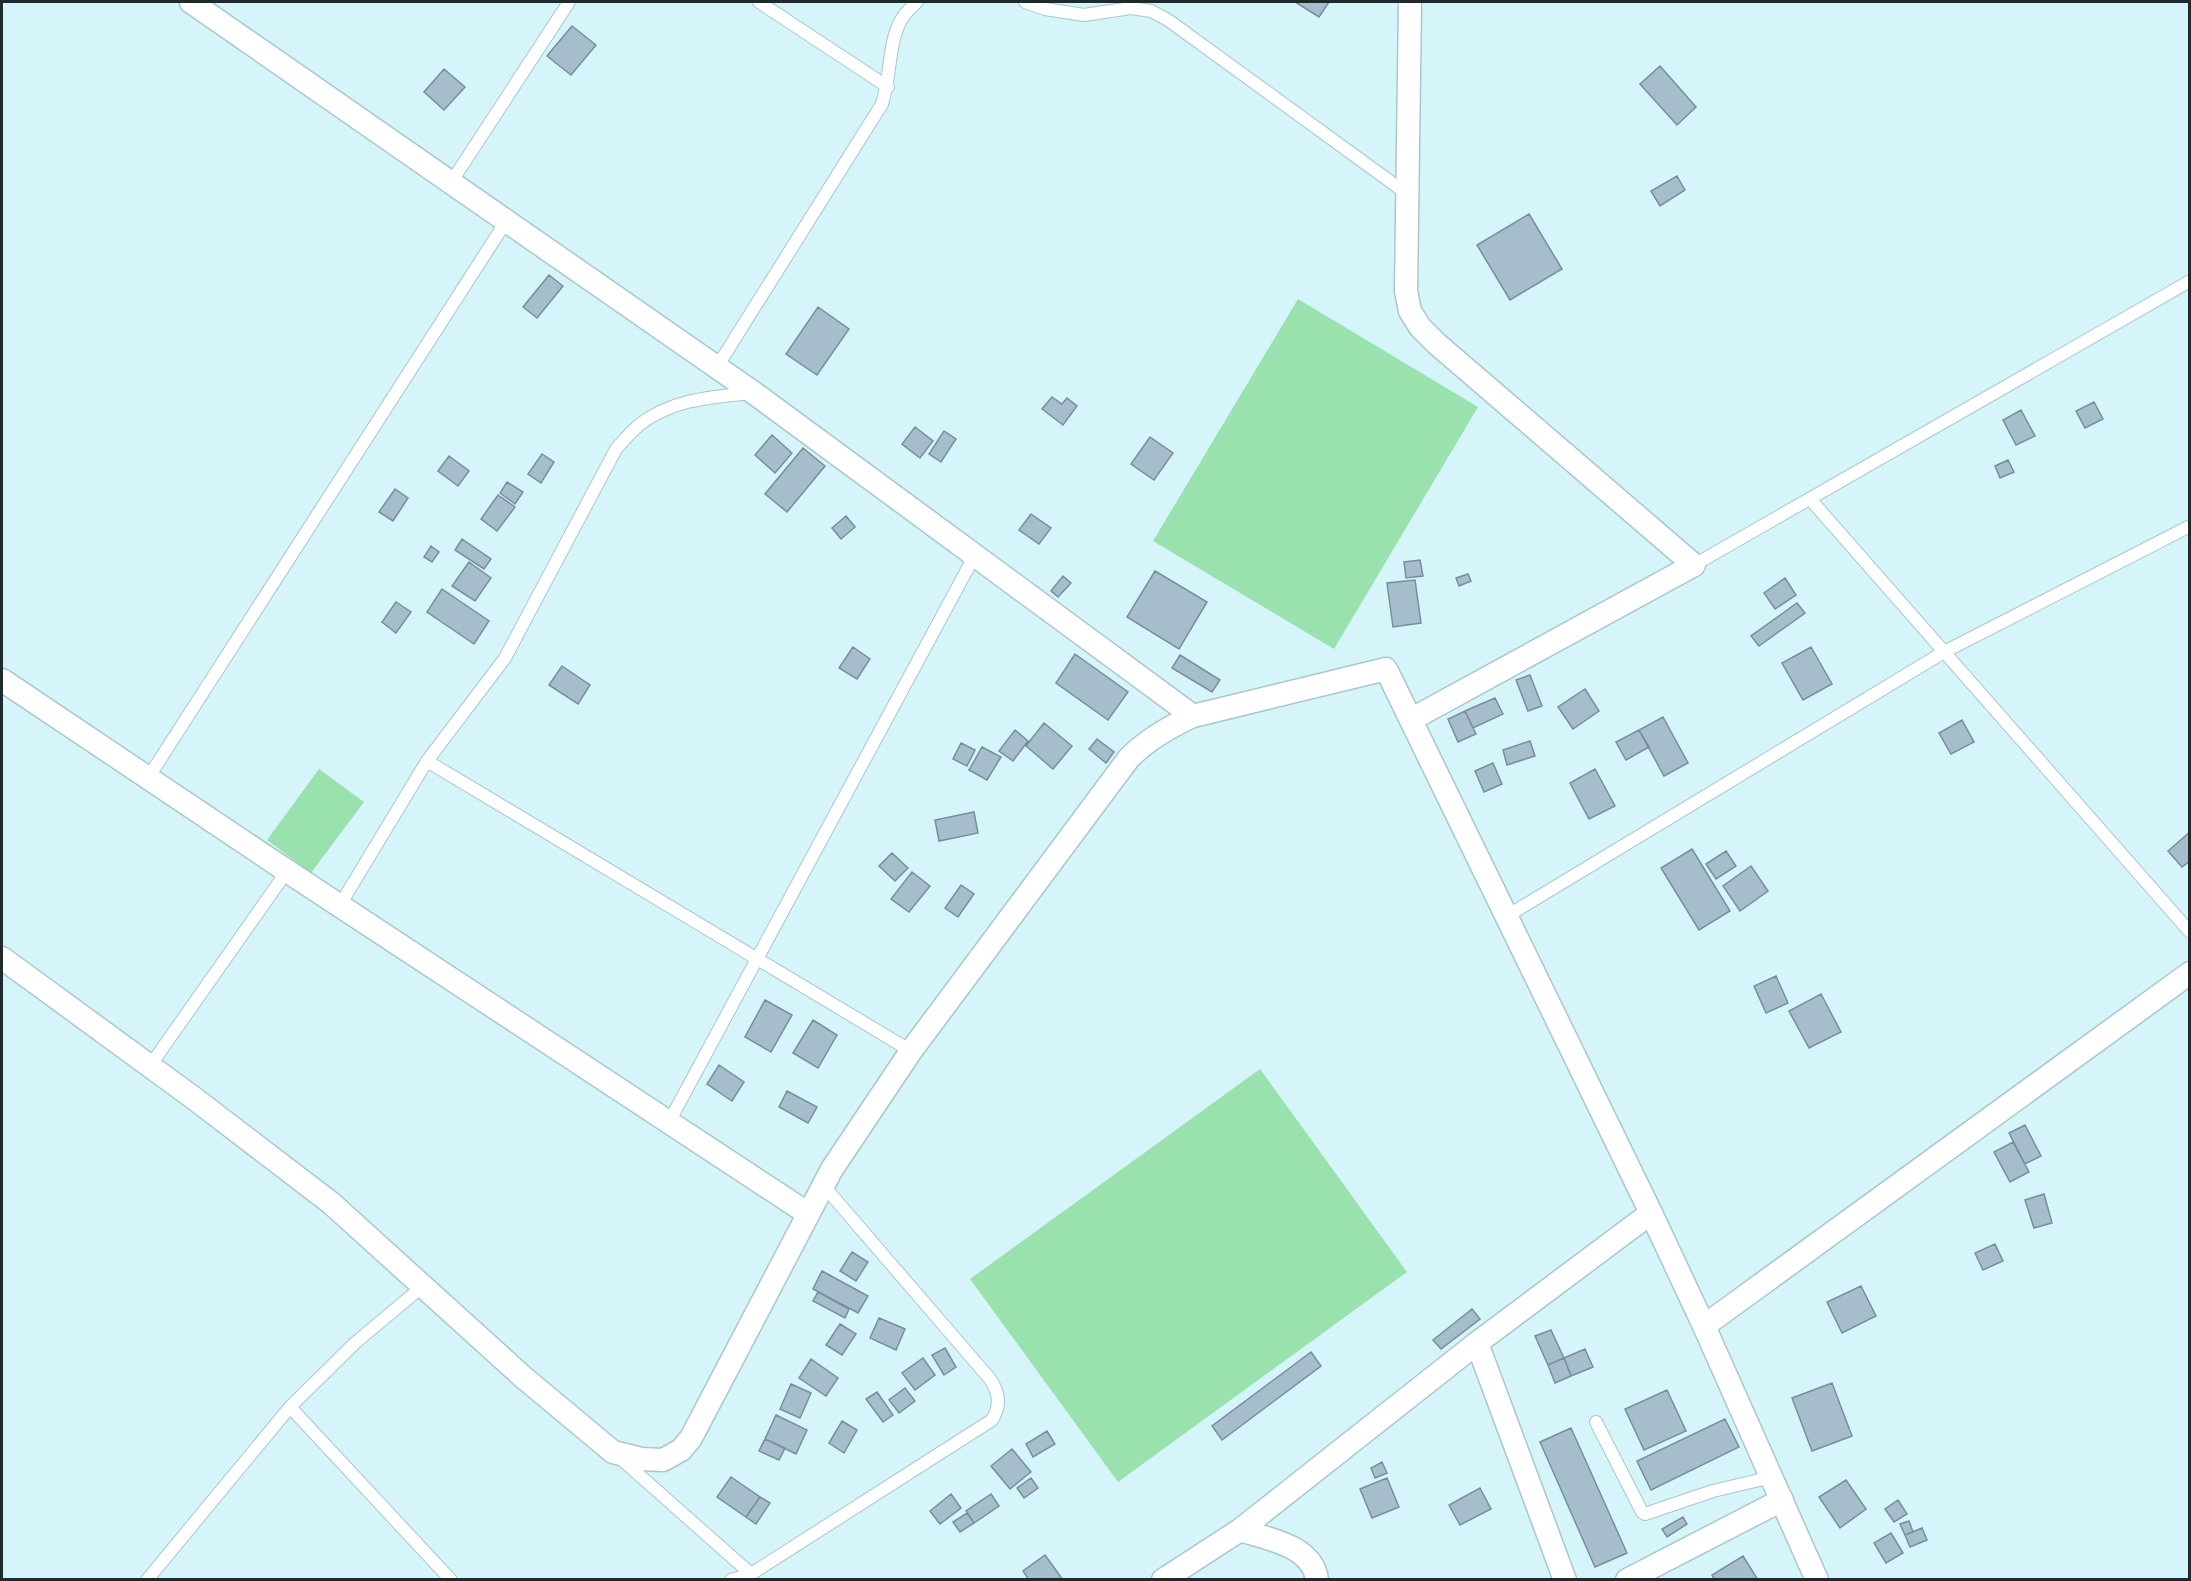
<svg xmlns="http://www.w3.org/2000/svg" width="2191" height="1581" font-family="'Noto Sans',sans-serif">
<rect width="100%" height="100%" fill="#d5f5fa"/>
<path fill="#9ae2ad" d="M1298,299l180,108 -144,242 -181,-108z
M319,769l45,33 -53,71 -44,-33z
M1260,1069l147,203 -289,210 -148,-203z"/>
<path fill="#a6bdcc" stroke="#788e9c" stroke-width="1.5" d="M1295,2h34l-10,15z
M572,26l24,19 -25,30 -24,-19z
M1660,66l36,41 -19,18 -37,-41z
M444,69l21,18 -21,23 -20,-18z
M1677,176l8,14 -25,16 -9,-15z
M1529,214l33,55 -52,31 -33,-55z
M549,275l14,11 -26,32 -14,-11z
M818,307l31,22 -32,46 -31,-21z
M1052,397l10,7 5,-6 10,8 -14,19 -21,-16z
M2094,402l9,17 -18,9 -9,-17z
M2021,410l14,26 -19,9 -13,-25z
M915,427l18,14 -13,17 -18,-14z
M944,431l12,8 -15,23 -12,-8z
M772,435l20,18 -17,20 -20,-18z
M1150,437l23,16 -19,27 -23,-16z
M803,448l22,18 -38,46 -22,-18z
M542,454l12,8 -13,21 -13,-9z
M449,456l20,15 -11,15 -20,-15z
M2008,460l6,12 -14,6 -5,-12z
M507,482l16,10 -8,12 -15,-11z
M395,489l13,9 -15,23 -14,-9z
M498,495l17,12 -18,24 -16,-12z
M1031,514l20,14 -12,16 -20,-14z
M846,516l9,11 -14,12 -9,-11z
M462,539l29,20 -7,10 -29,-19z
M431,546l8,6 -7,10 -8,-5z
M1420,560l3,16 -17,2 -2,-16z
M469,562l22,16 -16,23 -23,-15z
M1155,571l52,31 -28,47 -52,-32z
M1468,574l3,7 -12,5 -3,-8z
M1063,576l8,7 -13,14 -7,-6z
M1785,578l11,17 -21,14 -11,-16z
M1415,580l6,43 -28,4 -6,-44z
M442,589l47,32 -15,23 -47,-32z
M396,602l15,10 -15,21 -14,-11z
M1797,603l8,10 -46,33 -8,-10z
M853,647l17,12 -13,20 -18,-11z
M1811,647l21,37 -29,16 -21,-37z
M1075,654l53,38 -20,28 -52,-37z
M1180,655l40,25 -8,12 -40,-24z
M562,666l28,19 -12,19 -29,-19z
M1530,675l12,31 -14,5 -12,-31z
M1585,689l14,22 -26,18 -15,-22z
M1495,698l8,16 -30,14 -8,-17z
M1465,711l11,23 -18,8 -10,-23z
M1663,717l25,46 -24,13 -25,-46z
M1962,720l12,22 -23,12 -12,-21z
M1044,723l28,23 -19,23 -27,-23z
M1015,730l13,11 -15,20 -14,-10z
M1639,730l10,17 -23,13 -10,-18z
M1097,739l17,13 -8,11 -17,-14z
M1530,741l5,15 -28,9 -4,-15z
M961,743l14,7 -8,16 -14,-7z
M982,747l19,10 -14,23 -18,-10z
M1493,763l9,21 -18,8 -9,-21z
M1595,769l20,37 -26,13 -19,-36z
M974,812l4,21 -39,8 -4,-21z
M2190,832v29l-8,6 -14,-16z
M1692,849l38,62 -31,19 -38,-62z
M1726,851l10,15 -20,13 -10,-15z
M892,853l16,15 -13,13 -16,-15z
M1751,866l17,25 -28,20 -17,-25z
M912,872l18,14 -21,26 -18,-13z
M961,885l13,9 -16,23 -13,-9z
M1776,976l12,27 -22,10 -12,-27z
M1821,994l20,38 -32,16 -20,-37z
M765,1000l27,15 -21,37 -26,-15z
M813,1020l24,15 -19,33 -25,-15z
M719,1065l25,17 -12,19 -25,-17z
M787,1091l30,16 -9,16 -29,-16z
M2025,1125l16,31 -16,8 -16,-31z
M2013,1142l16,30 -19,10 -16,-30z
M2044,1194l8,29 -18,5 -9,-28z
M1995,1244l8,17 -20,9 -8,-17z
M852,1252l16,10 -12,19 -16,-10z
M822,1271l46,25 -10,17 -45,-24z
M1861,1286l15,30 -34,17 -15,-31z
M818,1292l31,17 -4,9 -32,-17z
M1472,1309l8,10 -39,30 -8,-9z
M879,1318l26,11 -9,21 -26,-12z
M840,1324l16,10 -14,21 -16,-10z
M1551,1330l13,28 -16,7 -13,-29z
M945,1348l11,19 -12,8 -12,-20z
M1585,1349l8,18 -22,9 -7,-18z
M1311,1352l10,14 -99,74 -10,-14z
M923,1358l12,17 -20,15 -13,-17z
M1564,1358l7,18 -16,7 -7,-18z
M811,1359l27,19 -12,18 -27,-18z
M1832,1383l20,53 -40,15 -20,-53z
M791,1384l20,9 -11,25 -20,-9z
M905,1388l10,13 -16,12 -10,-13z
M1667,1390l19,41 -42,19 -19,-41z
M877,1392l16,23 -10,7 -17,-23z
M776,1415l31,15 -11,24 -31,-15z
M1725,1419l14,28 -88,43 -14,-29z
M842,1421l15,9 -13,23 -15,-10z
M1571,1428l56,125 -32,14 -55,-125z
M1047,1431l8,13 -22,13 -7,-13z
M765,1439l20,9 -6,12 -20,-9z
M1012,1449l19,23 -21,17 -19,-23z
M1382,1462l5,11 -12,5 -4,-10z
M731,1477l29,20 -14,20 -29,-20z
M1031,1478l7,10 -14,10 -7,-10z
M1387,1478l12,29 -27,11 -12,-29z
M1846,1480l20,29 -26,19 -21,-31z
M1480,1488l11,21 -31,16 -11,-20z
M951,1494l10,14 -21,16 -10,-13z
M991,1494l8,12 -25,17 -8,-12z
M760,1497l10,6 -14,21 -10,-7z
M1898,1500l9,14 -13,8 -9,-13z
M967,1513l7,10 -14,9 -7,-10z
M1683,1517l4,7 -20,13 -5,-8z
M1909,1521l4,11 -8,3 -5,-11z
M1922,1528l5,12 -17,7 -5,-12z
M1891,1533l12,20 -17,10 -12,-20z
M1045,1555l18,25h-34l-6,-9z
M1743,1556l15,24h-43l-3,-5z"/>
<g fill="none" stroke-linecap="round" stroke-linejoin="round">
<g stroke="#a9c7cc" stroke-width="14">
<path id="lane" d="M759,2l129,85
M1025,2l20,7 39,6 47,-7 20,3 17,9 238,173
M452,181l117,-179
M717,367l165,-263c8,-24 7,-60 17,-80 4,-9 11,-16 18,-22
M1810,499l380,433
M1694,565l496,-284
M427,761l484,290
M148,778l359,-558
M340,905l87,-144 78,-103 111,-209c7,-8 15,-17 23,-24 33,-26 73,-28 112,-32
M1507,916l437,-264 246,-126
M150,1066l137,-195
M669,1122l306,-567
M290,1407l161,173
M1596,1422l46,90 3,2 68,-23 59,-14
M620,1458l131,116
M147,1580l143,-173 65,-64 68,-57
M731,1580l20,-6 241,-154c9,-14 7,-28 -2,-41l-167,-194"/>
</g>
<g stroke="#a9c7cc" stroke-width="25">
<path id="street" d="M191,2l563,391 439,323
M1410,2l-4,289 4,20 10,16 17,17 257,221 -282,154
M2,680l285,191 520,342
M2,958l193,141 136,104 192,174 90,75 28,7 22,1 18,-10 10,-12 141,-269 79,-118 218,-293c19,-19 40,-31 64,-42l193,-47 265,544 53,113 113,254
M1704,1326l486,-353
M1477,1343l88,237
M1240,1530c27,9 73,15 77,50
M1163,1580l77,-50 237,-187 174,-130
M1627,1580l155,-80"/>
</g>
<use href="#lane" stroke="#fff" stroke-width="12"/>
<use href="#street" stroke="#fff" stroke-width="22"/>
</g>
<rect width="2191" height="1581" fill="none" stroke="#1e2a2c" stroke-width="6"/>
</svg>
